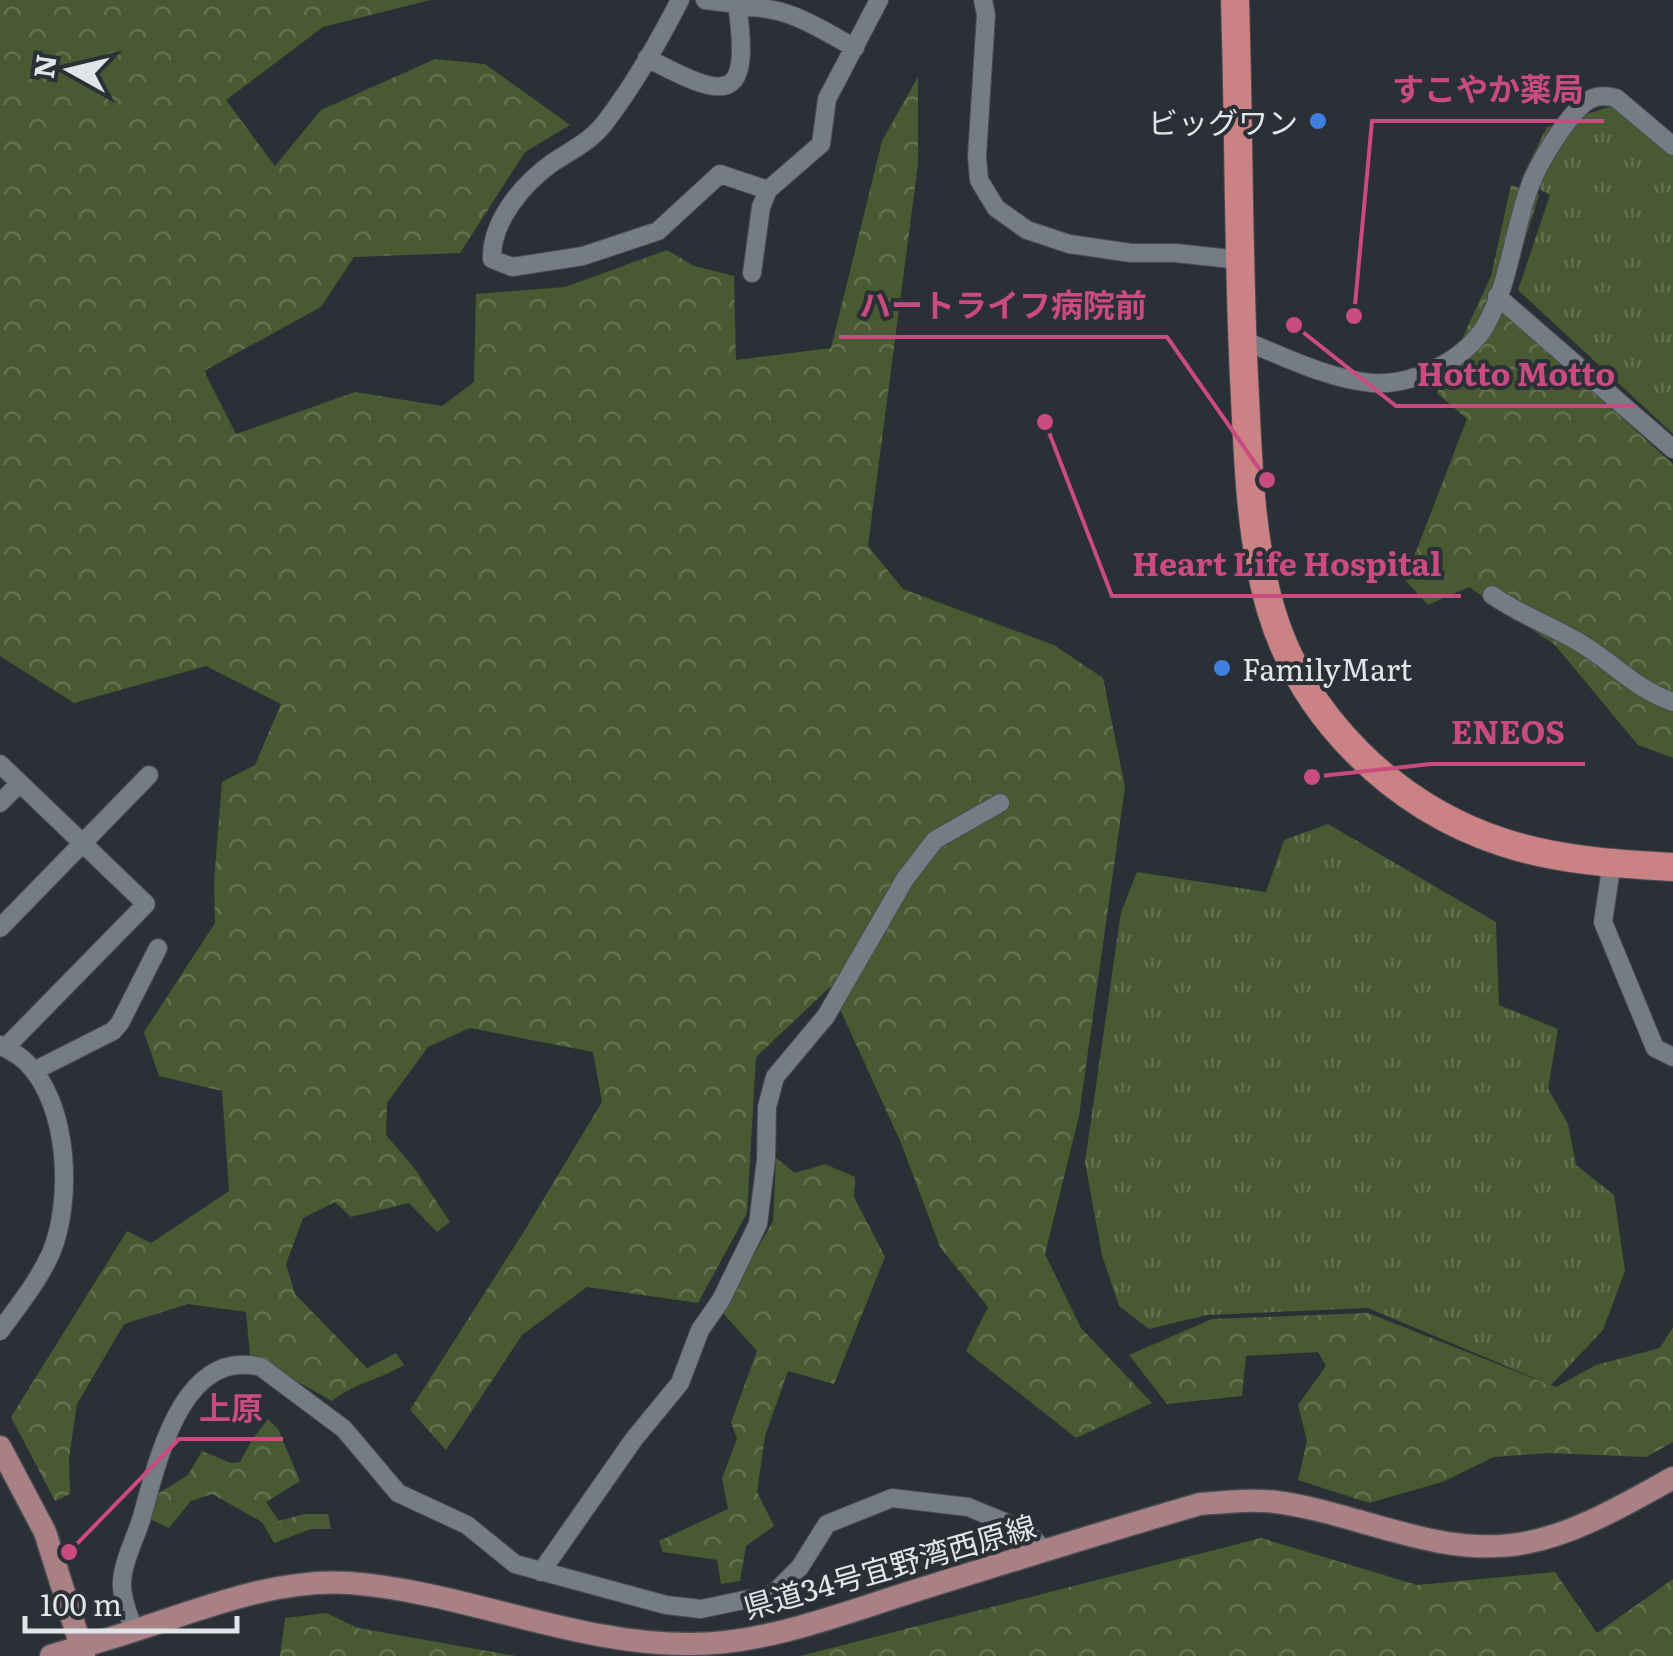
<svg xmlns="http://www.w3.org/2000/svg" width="1673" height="1656" font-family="Literata,'Noto Sans JP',serif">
<defs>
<pattern id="grass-tufts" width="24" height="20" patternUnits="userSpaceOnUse" patternTransform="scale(2.5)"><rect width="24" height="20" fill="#485a31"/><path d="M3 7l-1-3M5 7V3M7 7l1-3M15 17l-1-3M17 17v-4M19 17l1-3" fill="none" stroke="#62724f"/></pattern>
<pattern id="forest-crowns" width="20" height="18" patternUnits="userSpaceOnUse" patternTransform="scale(2.5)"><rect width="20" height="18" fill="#485a31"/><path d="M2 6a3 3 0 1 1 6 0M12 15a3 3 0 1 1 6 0" fill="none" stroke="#62724f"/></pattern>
</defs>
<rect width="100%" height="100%" fill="#2b2f36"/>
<path fill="url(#grass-tufts)" d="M1615,105l58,49v280l-155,-144 32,-95 -29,-16 26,-52z
M1328,824l168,98 3,83 59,24 -10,60 20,35 8,41 38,30 11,76 -22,59 -52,55 -183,-77 -161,7 -58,14 -30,-23 -17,-51 -17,-93 36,-250 16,-40 129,20 18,-52z"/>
<path fill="url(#forest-crowns)" d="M0,0h430l-107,27 -97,73 49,66 46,-56 114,-51 50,5 85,61 -45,27 -65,101 -106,4 -33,50 -117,64 32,63 119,-42 87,14 32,-24 2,-88 89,-7 102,-37 27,16 40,10 2,84 95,-12 51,-207 36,-64v87l-50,382 35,43 151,56 49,33 22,109 -46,329 -34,138 36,74 71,75 -76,35 -110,-87 22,-44 -48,-60 -39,-104 -71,-156 -74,70 -9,156 -49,90 -111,-16 -65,48 -76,115 -36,-40 113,-177 79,-131 -9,-50 -123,-24 -42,19 -41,56 -1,32 29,34 35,53 -13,10 -28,-29 -58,14 -16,-15 -32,16 -17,46 9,30 72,74 29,-15 8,12c-24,14 -51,19 -72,36l-82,-46 -4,-43 -58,-8 -64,20 -47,80 -8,54 1,36 -15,7 -44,-84 116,-186 24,12 78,-52 -7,-100 -63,-15 -15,-44 71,-109 -1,-42 8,-99 33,-17 26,-61 -75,-38 -132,37 -74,-47z
M1511,185l28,10 -36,116 170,153v294l-35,-13 -83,-100 -86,-58 -41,18 -23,-25 62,-161 -30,-26 54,-117z
M776,1158l19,15 30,-9 30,13 -1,20 31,60 -51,127 -46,-13 -23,65 -8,56 17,34 -28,20 -6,35 -19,3 -4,-24 -54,-8 -4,-11 69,-32 -6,-31 15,-39 -6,-17 26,-71 -35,-39 51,-91z
M1368,1313l188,74 40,-22 64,-17 13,-21v115l-27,15 -98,-4 -54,4 -52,25 -73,21 -71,-23 9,-39 -9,-36 28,-39 -8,-14 -72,4 -4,40 -75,8 -38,-49 83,-36z
M268,1419l10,10 22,52 -34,21 13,19 25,-7h24l3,15h-20l-37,14 -12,-21 -50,-28 -21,7 -22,27 -19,-9 6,-24 32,-20 14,-24 29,12 9,-1 12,-22z
M1261,1538l156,47 138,-13 42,61 76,-54v77h-873z
M326,1613l32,15 158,28h-236l5,-38z"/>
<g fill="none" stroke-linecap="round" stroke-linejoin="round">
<g stroke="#494c53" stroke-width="20">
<path id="minor" d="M680,0c-21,41 -45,83 -73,120 -14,20 -35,30 -55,43 -29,21 -61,58 -60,96l20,8 71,-11 75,-25 62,-57 48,16 53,-46 6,-45 52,-99
M705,0l32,4 1,-4
M983,0l3,15 -9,141 2,24 17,28 31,22 42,14 62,9h45l64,7
M738,8c45,-5 79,19 117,40
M647,58c78,41 105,49 90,-54
M752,273l9,-66 7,-17
M1497,296l176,153
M1242,340c42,16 85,39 130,43 39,3 90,-21 112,-55 26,-43 29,-99 47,-145 9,-22 41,-77 62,-85 8,-3 15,-2 23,0l57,48
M1492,595c27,19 55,29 83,45 35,19 59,49 98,62
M0,764l146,140 -141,144
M0,803l20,-20
M1612,862l-9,60 52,126 18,9
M0,928l149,-153
M0,1045c9,5 19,10 26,17 43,42 47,138 25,191 -13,29 -33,53 -51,78
M34,1071l79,-40 7,-8 38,-75
M541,1572l93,-133 46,-56 20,-53 21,-30 37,-76 8,-64 1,-53 8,-30 51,-61 79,-137 30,-39 65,-37
M134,1631c-4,-14 -12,-30 -12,-45 -1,-20 13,-47 19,-66 16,-55 39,-173 120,-153l83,62 54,64 69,32 48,39 151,41 35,4 72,-15 27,-27 27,-43 65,-26 76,9 44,18 19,11 14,16"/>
</g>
<g stroke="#494c53" stroke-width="25">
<path id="major" d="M0,1447l45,85 39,124
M51,1656c31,-10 63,-18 94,-29 65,-21 135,-49 205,-44 115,9 225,62 341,61 74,0 150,-30 220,-52 96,-30 192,-60 289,-88 25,-2 51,-5 76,-2 84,11 163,57 249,41 53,-10 102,-40 148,-65"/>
</g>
<g stroke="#494c53" stroke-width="30">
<path id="highway" d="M1235,0c4,126 3,252 9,377 4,77 5,158 27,233 32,108 124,197 231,232 54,18 114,22 171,25"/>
</g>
<use href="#minor" stroke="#767c84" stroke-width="18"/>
<use href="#major" stroke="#a98084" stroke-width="22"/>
<use href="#highway" stroke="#cb8284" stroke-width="28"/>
</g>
<g fill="#3f7fe0" stroke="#2b2f36" stroke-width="4">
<circle cx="1318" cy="121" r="10"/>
<circle cx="1222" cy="668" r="10"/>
</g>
<g text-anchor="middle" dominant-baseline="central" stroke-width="8" stroke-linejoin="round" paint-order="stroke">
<g font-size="30" fill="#e1e4e9" stroke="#2b2f36" text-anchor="end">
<text x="1298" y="121">ビッグワン</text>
<text x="1242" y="668" text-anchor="start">FamilyMart</text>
</g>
<g font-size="30" fill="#e1e4e9" stroke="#2b2f36">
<text transform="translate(889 1565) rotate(-16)">県道34号宜野湾西原線</text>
</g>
</g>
<path fill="none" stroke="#ca4b7e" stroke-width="4" d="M1354 316L1372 121H1604M1267 480L1167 337H839M1294 325L1396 406H1635M1045 422L1112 596H1461M1312 777L1431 764H1585M69 1552L179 1439H283"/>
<g fill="#ca4b7e" stroke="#2b2f36" stroke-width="4">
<circle cx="1354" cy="316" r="10"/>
<circle cx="1267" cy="480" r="10"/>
<circle cx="1294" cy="325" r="10"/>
<circle cx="1045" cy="422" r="10"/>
<circle cx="1312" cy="777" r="10"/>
<circle cx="69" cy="1552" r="10"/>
</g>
<g font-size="32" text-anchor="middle" font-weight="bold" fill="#ca4b7e" stroke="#2b2f36" stroke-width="8" stroke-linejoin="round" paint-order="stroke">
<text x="1488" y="101">すこやか薬局</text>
<text x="1003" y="317">ハートライフ病院前</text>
<text x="1516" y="386">Hotto Motto</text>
<text x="1287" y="576">Heart Life Hospital</text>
<text x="1508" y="744">ENEOS</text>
<text x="231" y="1420">上原</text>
</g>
<g transform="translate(70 70) rotate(278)" stroke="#2b2f36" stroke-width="8" paint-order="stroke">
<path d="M0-8L18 38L0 25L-18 38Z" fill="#e1e4e9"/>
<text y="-15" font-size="28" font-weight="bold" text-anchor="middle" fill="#e1e4e9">N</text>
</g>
<path d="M25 1616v15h212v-15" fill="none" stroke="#e1e4e9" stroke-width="5"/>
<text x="40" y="1616" font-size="30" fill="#e1e4e9" stroke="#2b2f36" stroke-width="8" paint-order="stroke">100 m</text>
</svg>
